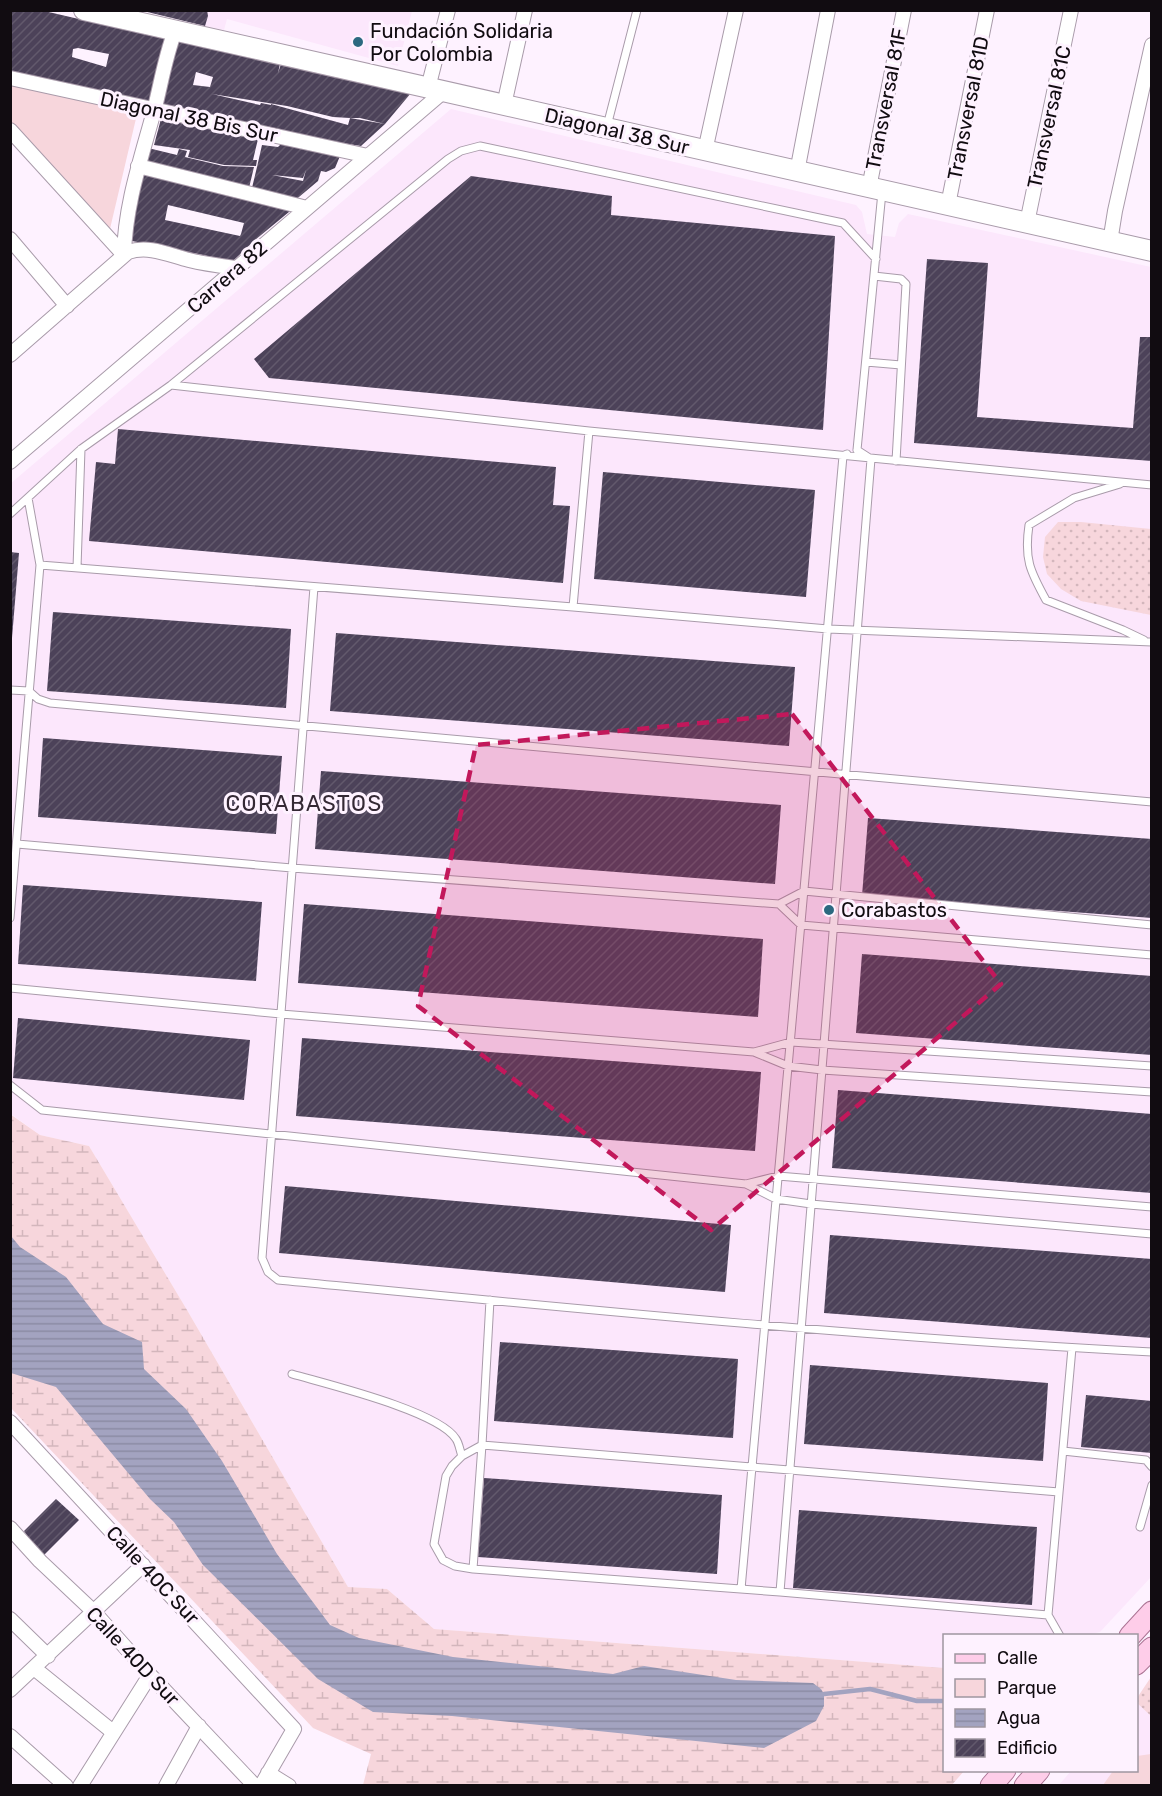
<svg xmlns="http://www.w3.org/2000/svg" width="1162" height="1796" font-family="Rubik,sans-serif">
<defs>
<pattern id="grass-dots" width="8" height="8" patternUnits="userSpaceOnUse" patternTransform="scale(1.5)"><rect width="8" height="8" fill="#f7d6dc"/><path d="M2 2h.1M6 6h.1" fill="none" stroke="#d3b6bc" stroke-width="1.8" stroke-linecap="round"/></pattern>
<pattern id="wetland-marsh" width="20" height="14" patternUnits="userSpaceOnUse" patternTransform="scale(1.5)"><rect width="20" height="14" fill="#f7d6dc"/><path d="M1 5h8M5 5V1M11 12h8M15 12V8" fill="none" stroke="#d3b6bc"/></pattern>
<pattern id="water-rules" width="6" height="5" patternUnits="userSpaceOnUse" patternTransform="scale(1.5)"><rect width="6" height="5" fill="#a3a3c0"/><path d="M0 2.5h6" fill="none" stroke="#8b8ba4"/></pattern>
<pattern id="building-hatch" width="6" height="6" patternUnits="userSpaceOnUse" patternTransform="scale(1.5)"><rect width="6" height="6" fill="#4c4259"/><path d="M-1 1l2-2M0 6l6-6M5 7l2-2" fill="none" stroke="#62596c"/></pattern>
</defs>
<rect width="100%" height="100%" fill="#fef2ff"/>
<path fill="#fce7fc" d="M207,11v-1l205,1 -14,55 -171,-47 -3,11 -19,-4 3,-10z
M451,109l405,96 6,7 5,22 28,3 4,-14 9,-9 243,53 1,1309 -52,56 -16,4h-140v32l-510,-39 -47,-40 -39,-2 -161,-277 -98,-164 -49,-11 -29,-21 -1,-630z
M1137,1702l14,14v69l-93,1 13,-15 65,-1z"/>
<path fill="url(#grass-dots)" d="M1058,522h23l70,7v86l-70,-14 -20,-12 -14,-15 -4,-17 2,-20z
M1151,1677v39l-15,-14 1,-4z"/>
<path fill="url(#wetland-marsh)" d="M10,1114l30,21 49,11 98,164 161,277 39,2 47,40 510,39v102l20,1 -13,15 -588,-1 8,-31 -58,-26 -302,-320z"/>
<path fill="#f7d6dc" d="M10,83l128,27 -29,123 -98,-110z
M1151,1754v31h-48l10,-14 23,-1 1,-14z"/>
<path fill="url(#water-rules)" d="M11,1236l9,11 46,30 37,47 39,18 2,27 42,40 36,52 55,93 53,71 29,13 94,19 160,17 31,-8 92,14 77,3 8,6 3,5v12l-8,15 -52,27 -312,-32 -79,-4 -55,-33 -115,-114 -29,-43 -24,-23 -94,-112 -45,-14z"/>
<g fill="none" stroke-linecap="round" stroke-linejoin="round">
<path stroke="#a3a3c0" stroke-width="4.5" d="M824,1694l46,-5 47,12h27"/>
</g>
<path fill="url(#building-hatch)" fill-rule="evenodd" d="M10,10h30l125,29 -12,65 -143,-30zM78,48l31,6 -3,13 -34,-10 1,-8z
M139,10h68l1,6 -3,10z
M175,35l106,24 -3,14 3,-9 130,29 -26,31 -24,22 -51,-8 -152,-32zM196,72l17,5 -3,10 -17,-2zM212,94l75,12 46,11 17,1h10l25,6 -35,-6 -2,7 -77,-21v1l-10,-2 -1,2z
M161,119l97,20 -5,21h4l-1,6 -32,-1 -36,-8 2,-7 -36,-5z
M282,143l58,13 -5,12 -9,4 -5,-1 -3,10 -25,21 -42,-10 6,-25h3h-3l5,-22 16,2zM306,170l-3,11 -31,-6 31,3z
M148,148l29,7 2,-6 8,2 -2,6 38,9 31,1 -6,25 -104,-25z
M143,170l152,37 -40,33 -22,21 -106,-21zM168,205l76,18 -3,11 -1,2 -75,-16z
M471,176l141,20 -1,19 224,21 -12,194 -554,-52 -15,-19z
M927,259l61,4 -11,154 156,11 7,-91h12v124l-238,-18z
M118,429l438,38 -3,38 17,1 -7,77 -474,-42 7,-79 19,2z
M603,472l212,18 -9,107 -212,-18z
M10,552l9,1 -7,85h-2z
M53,612l238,17 -5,79 -239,-17z
M336,633l459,34 -6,79 -459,-35z
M43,738l239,18 -6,78 -238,-17z
M321,771l460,34 -6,79 -460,-35z
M868,818l284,21v79l-290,-22z
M23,885l239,17 -6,79 -238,-17z
M304,904l459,35 -5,78 -460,-34z
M862,954l290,22v79l-296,-22z
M18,1018l232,22 -6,60 -231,-22z
M302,1038l459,34 -6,79 -459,-35z
M838,1090l314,24v79l-320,-25z
M285,1186l446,39 -6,67 -446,-39z
M830,1235l322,24v79l-328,-25z
M500,1342l238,17 -5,79 -239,-17z
M810,1365l238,18 -5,78 -239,-17z
M1086,1395l66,6v52l-71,-6z
M484,1478l238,17 -5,79 -239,-17z
M56,1499l23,21 -38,38 -17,-27z
M799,1510l238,17 -5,78 -239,-17z"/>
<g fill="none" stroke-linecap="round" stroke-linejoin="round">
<g stroke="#a99baa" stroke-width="9">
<path id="lane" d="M607,126l30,-116
M874,276l27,3 5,5 -10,177
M866,362l35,3
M171,385l277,-226 13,-8 19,-5 363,77 33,36
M857,450l25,-258
M1120,484l-46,14 -45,27c-5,34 1,46 17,75l77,30 21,10
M10,514l71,-65 90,-64 418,46 563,54
M40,565l533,42 255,22 324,13
M77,568l4,-119
M314,587l-52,671 6,14 10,8c291,28 582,57 874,72
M573,607l16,-176
M10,690l19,1 9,8 12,4 1102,99
M17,844l275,24 487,36 25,-13 348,34
M779,904l22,21 351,30
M10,918l30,-353 -12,-67
M10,988l271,26 473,38 34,14 34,4 330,22
M754,1052l37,-10 361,24
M10,1085l32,25 704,74 32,-8 374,31
M746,1184l30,15 35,5 341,30
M490,1300l-8,145 -20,11 -10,10 -6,10 -12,68 9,16 12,6 18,3 307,23 268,23
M292,1374c34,10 147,37 164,65 3,4 4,12 6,17
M1063,1451l83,9 6,7
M1140,1527l12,-42
M473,1569l9,-124 577,47
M741,1589l102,-1133 4,-2
M780,1592l91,-1133 -14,-9
M1060,1636l-12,-21 24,-267"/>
</g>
<g stroke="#a99baa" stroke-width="16">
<path id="street" d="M10,78l358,78
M428,88l20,-78
M504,105l21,-95
M10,130l114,125
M705,151l31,-141
M138,166l169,42
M797,172l31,-162
M869,188l35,-178
M948,205l39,-195
M1027,223l44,-213
M10,239l57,67
M1110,242l5,-31 37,-166
M124,255c1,-50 17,-96 30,-144 7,-27 11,-54 21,-80
M10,355l118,-103c21,-7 41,3 61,8 16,4 32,6 47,8
M10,462l433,-370
M10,1422l284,307 -33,57
M10,1528l30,33 53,50 57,64 105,111
M10,1619l38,37
M34,1668l79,64
M10,1690l133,-125
M10,1736l56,50
M268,1773l21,13
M80,1786l70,-111
M166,1786l33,-60"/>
</g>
<g stroke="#a99baa" stroke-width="22">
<path id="secondary" d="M84,10l1068,241"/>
</g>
<g stroke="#ab7494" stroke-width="23">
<path id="primary" d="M1130,1636l22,-24
M1136,1664l16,-16
M991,1786l14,-16
M1025,1786l14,-16"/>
</g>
<use href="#lane" stroke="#fff" stroke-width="7"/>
<use href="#street" stroke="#fff" stroke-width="14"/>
<use href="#secondary" stroke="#fff" stroke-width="20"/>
<use href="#primary" stroke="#fecde9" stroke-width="21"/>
</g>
<path fill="#c2185b" fill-opacity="0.2" stroke="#c2185b" stroke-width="4.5" stroke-dasharray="12 8" stroke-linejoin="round" d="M792,714l209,270 -290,246 -293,-224 58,-261z"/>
<g fill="#2c6980" stroke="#fef2ff" stroke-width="2">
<circle cx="358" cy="42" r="6"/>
<circle cx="829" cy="910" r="6"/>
</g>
<g text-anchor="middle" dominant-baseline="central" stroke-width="6" stroke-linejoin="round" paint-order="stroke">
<g font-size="20" fill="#110c11" stroke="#fef2ff" text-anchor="start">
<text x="370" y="31">Fundación Solidaria<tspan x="370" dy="23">Por Colombia</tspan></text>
<text x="841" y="910">Corabastos</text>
</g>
<g font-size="20" fill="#110c11" stroke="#fef2ff">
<text transform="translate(886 99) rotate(-79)">Transversal 81F</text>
<text transform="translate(968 108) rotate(-79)">Transversal 81D</text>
<text transform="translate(189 117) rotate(12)">Diagonal 38 Bis Sur</text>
<text transform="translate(1049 117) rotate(-78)">Transversal 81C</text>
<text transform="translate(617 131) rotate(13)">Diagonal 38 Sur</text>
<text transform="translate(227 277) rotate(-41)">Carrera 82</text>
<text transform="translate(153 1575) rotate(47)">Calle 40C Sur</text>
<text transform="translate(133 1656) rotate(47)">Calle 40D Sur</text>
</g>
<g font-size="22" letter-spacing="1.5" fill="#342934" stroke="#fef2ff">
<text x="304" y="803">CORABASTOS</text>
</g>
</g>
<rect width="1162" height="1796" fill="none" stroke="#110c11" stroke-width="24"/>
<rect x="943" y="1634" width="195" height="138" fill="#fef2ff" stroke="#9f96a0" stroke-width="1.5"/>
<rect x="955" y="1654" width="30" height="9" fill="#fecde9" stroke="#9f96a0" stroke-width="1.5"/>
<text x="997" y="1664" font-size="18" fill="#110c11">Calle</text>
<rect x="955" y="1679" width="30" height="18" fill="#f7d6dc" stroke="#9f96a0" stroke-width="1.5"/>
<text x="997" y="1694" font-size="18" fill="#110c11">Parque</text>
<rect x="955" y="1709" width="30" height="18" fill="url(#water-rules)" stroke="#9f96a0" stroke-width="1.5"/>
<text x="997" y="1724" font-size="18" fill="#110c11">Agua</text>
<rect x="955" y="1739" width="30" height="18" fill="url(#building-hatch)" stroke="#9f96a0" stroke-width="1.5"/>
<text x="997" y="1754" font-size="18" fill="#110c11">Edificio</text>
</svg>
